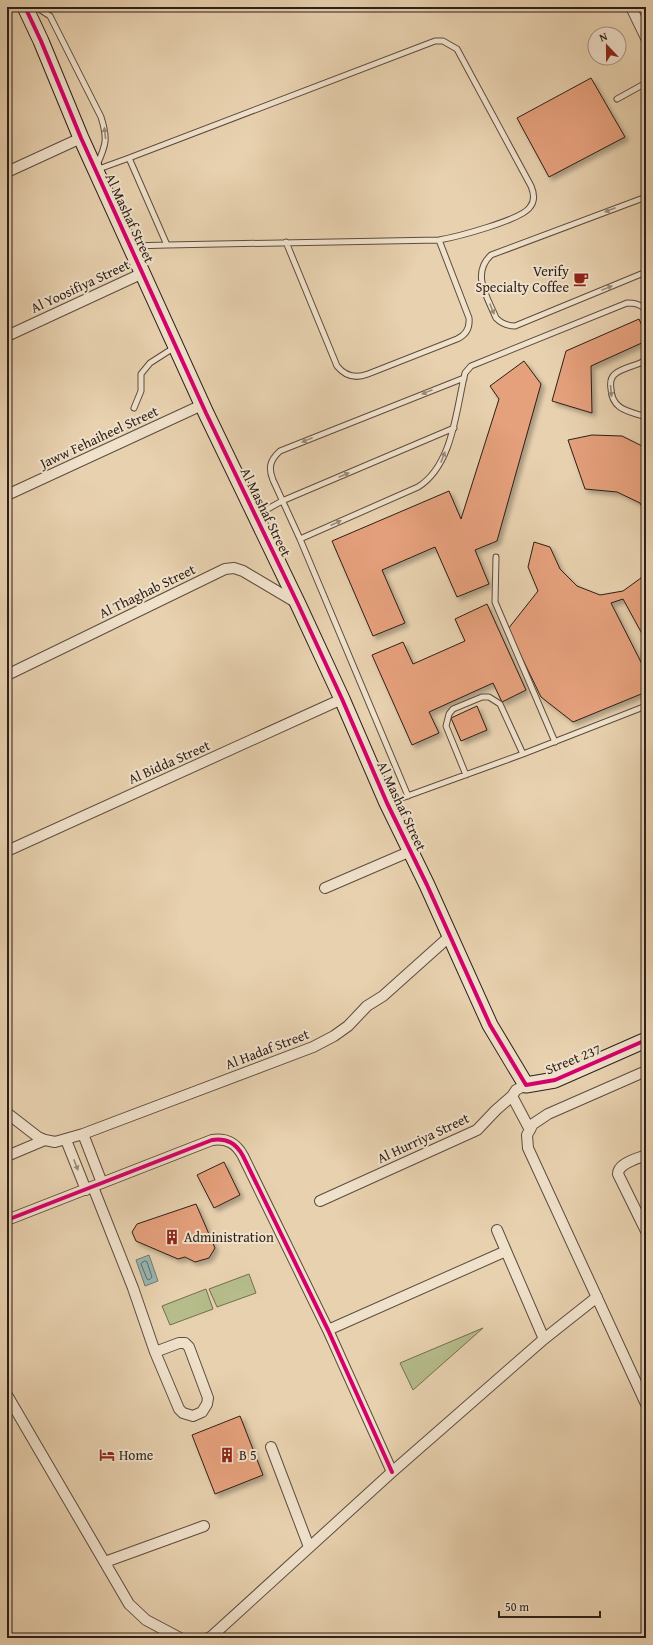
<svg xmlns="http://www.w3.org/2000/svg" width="653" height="1645" font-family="'Gentium Book Plus',serif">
<defs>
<filter id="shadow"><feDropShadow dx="3.5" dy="3.5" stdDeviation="2" flood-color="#0004"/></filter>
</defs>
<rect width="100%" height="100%" fill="#e8d1af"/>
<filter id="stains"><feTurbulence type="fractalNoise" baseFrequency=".005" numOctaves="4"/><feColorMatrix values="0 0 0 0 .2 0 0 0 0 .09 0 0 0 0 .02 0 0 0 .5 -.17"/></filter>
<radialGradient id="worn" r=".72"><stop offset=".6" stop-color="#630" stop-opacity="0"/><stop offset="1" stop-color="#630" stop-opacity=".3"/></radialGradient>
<path fill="#b6bc8b" stroke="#726e52" d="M249,1274l7,19 -39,14 -8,-18z
M206,1289l7,20 -43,16 -8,-19z
M483,1328l-70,62 -13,-27z"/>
<path fill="#98b6b1" stroke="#6d7a74" d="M149,1255l9,26 -13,5 -9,-26z"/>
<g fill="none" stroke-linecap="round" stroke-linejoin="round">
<path stroke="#626a64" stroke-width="1" d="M145,1261l2,1 5,15 -3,3 -2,-1 -6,-15z"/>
</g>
<path fill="#e5a07c" stroke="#2d1f18" filter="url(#shadow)" d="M591,78l34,59 -76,40 -32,-59z
M639,319l7,16v6l-55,25 1,47 -40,-12 14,-50z
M524,361l17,23 -44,157 -22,9 14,34 -32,13 -22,-50 -53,23 23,53 -32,13 -41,-95 117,-50 12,28 38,-120 -9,-13z
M592,435l30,1 24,12v66l-6,-11 -23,-11 -32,-3 -17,-49z
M534,542l16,5 10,22 17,17 23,9 23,-4 18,-13 5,-9v72l-23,-42 -12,4 35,69v20l-73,30 -32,-25 -33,-68 30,-38 -10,-24z
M487,604l39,86 -24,12 -9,-19 -64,29 10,21 -27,12 -40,-90 31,-13 10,22 52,-23 -10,-22z
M477,706l10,24 -26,11 -10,-23z
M224,1162l16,33 -26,13 -17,-33z
M196,1204l19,44 -6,10 -14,4 -10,-5 -7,2 -42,-18 -4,-9 5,-8z
M240,1416l23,59 -48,19 -23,-59z"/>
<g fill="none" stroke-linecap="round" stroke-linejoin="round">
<g stroke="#5c4c3e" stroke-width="7">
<path id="lane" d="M36,7l14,9 51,101c7,22 5,28 -4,48
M435,41h8l14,8 74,137c3,7 4,15 -1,21 -8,13 -74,30 -91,33l-272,5 -38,-87z
M617,99l29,-16
M96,170l33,-12
M646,197l-155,58c-20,19 -4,41 5,63 6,6 11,8 19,8l131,-54
M286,242l51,124c8,10 18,13 31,8l89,-35c9,-4 13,-11 12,-21l-30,-78
M132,246l35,-1
M646,360c-9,6 -23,7 -31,14 -5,4 -5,9 -4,15 1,21 18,22 35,28
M134,408l7,-17v-17l9,-11 25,-16
M257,515l25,-14 172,-73
M300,539l118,-52c35,-22 38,-77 47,-114l6,-7 156,-63c8,0 13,1 19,7
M496,557l-1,45 60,140
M466,775l-20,-49 3,-12 4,-5 29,-12h7l11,7 23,50
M408,796l-108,-257 -27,-59c-5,-12 -3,-20 7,-29l184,-73
M388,803l135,-49 123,-48"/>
</g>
<g stroke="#5c4c3e" stroke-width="12">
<path id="street" d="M631,7l15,31
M7,172l74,-34
M7,336l136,-63
M7,495l195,-90
M7,675l218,-106 9,-1 9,3 54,32
M7,851l335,-152
M325,888l86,-37
M646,1071l-98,43 -15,10 -6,11 1,13 118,256
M512,1096l18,34
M7,1113l31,24 7,3 10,2 28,-8 230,-87 21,-11 14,-10 19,-20 16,-10 67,-60
M83,1134l19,49
M66,1140l20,50
M646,1155c-9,4 -28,8 -28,19l28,57
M7,1156l38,-16
M93,1187l40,101 22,64
M320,1201l157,-71 19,-20 16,-14 4,-6 10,-5
M7,1220l205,-80c15,-2 24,3 31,16l85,174 64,142
M497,1230l47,109
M328,1330l178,-79
M179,1343h6l4,4 19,51 -1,6 -5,8 -9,4 -10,-3 -4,-4 -24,-57z
M7,1395l122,209 17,16 34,18
M271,1447l38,100
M105,1562l99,-36
M208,1638l4,-2 180,-164 152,-133 53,-42"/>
</g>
<g stroke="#2d1f18" stroke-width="17">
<path id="secondary" d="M25,7l16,34 40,97 125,275 92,191 44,95 45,104 40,82 63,140 36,60 29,-5 91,-40"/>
</g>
<use href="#lane" stroke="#f0e1cb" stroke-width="5"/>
<use href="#street" stroke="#f0e1cb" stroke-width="10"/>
<use href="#secondary" stroke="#f0e1cb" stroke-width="15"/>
<g stroke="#f0e1cb" stroke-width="6">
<path id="cycleway" d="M25,7l16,34 40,97 125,275 92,191 44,95 45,104 40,82 63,140 36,60 29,-5 91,-40
M7,1220l205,-80c15,-2 24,3 31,16l85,174 64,142"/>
</g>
<use href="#cycleway" stroke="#d6006c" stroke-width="4"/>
</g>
<defs><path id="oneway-solid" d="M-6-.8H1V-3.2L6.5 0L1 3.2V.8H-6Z"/></defs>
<g fill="#988a7a">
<use href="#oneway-solid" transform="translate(105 133) rotate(-96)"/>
<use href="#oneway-solid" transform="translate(610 210) rotate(159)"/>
<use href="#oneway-solid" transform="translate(607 288) rotate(-22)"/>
<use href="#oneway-solid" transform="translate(492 309) rotate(68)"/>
<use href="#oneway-solid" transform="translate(611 391) rotate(85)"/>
<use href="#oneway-solid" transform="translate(427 392) rotate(158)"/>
<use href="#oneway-solid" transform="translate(307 440) rotate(158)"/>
<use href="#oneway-solid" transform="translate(443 457) rotate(-69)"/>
<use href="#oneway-solid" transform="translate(344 475) rotate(-23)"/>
<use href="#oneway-solid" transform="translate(336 523) rotate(-24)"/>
<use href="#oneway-solid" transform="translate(76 1165) rotate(69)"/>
</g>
<defs>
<g id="cafe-bare" transform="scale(1.2)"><path d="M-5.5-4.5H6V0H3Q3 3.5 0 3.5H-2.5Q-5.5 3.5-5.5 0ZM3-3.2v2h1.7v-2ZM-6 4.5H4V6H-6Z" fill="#8f2418" stroke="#f0e1cb" stroke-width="2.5" paint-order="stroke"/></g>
<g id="building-bare" transform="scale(1.2)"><path d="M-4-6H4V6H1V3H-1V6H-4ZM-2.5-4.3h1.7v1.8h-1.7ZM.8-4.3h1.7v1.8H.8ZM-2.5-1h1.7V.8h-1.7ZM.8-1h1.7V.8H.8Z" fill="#8f2418" stroke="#f0e1cb" stroke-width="2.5" paint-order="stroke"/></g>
<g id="hotel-bare" transform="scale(1.2)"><path d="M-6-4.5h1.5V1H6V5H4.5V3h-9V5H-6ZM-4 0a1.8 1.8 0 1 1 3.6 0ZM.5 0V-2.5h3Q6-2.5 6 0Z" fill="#8f2418" stroke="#f0e1cb" stroke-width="2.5" paint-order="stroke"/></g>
</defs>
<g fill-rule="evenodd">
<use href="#cafe-bare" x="581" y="279"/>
<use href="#building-bare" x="172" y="1237"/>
<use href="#hotel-bare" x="107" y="1455"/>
<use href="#building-bare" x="227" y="1455"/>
</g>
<g text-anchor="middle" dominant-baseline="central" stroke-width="4" stroke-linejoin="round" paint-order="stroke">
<g font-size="14" fill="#2d1f18" stroke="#f0e1cb">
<text transform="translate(130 218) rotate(65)">Al Mashaf Street</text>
<text transform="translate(80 286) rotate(-25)">Al Yoosifiya Street</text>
<text transform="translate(99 437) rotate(-25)">Jaww Fehaiheel Street</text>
<text transform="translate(266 512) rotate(64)">Al Mashaf Street</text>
<text transform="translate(147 591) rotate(-26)">Al Thaghab Street</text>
<text transform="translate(169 762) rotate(-24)">Al Bidda Street</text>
<text transform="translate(402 806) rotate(65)">Al Mashaf Street</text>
<text transform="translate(267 1049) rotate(-21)">Al Hadaf Street</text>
<text transform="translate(573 1059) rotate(-22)">Street 237</text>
<text transform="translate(423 1138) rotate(-25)">Al Hurriya Street</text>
</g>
<g font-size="14" fill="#2d1f18" stroke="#f0e1cb" text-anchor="start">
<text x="569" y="271" text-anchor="end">Verify<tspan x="569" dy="16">Specialty Coffee</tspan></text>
<text x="184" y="1237">Administration</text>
<text x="119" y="1455">Home</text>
<text x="239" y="1455">B 5</text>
</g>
</g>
<rect width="653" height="1645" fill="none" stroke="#e8d1af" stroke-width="24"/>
<rect x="8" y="8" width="637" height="1629" fill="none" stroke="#2d1f18" stroke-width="2"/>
<rect x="12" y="12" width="629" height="1621" fill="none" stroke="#2d1f18"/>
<g transform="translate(607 46) rotate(338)"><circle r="19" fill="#f0e1cb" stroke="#a29383"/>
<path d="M0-3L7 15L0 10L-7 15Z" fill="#8f2418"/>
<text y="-6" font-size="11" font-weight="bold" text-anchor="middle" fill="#2d1f18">N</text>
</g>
<path d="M499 1611v6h101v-6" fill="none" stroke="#2d1f18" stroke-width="2"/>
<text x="505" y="1611" font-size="12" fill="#2d1f18" stroke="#f0e1cb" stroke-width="3" paint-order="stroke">50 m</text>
<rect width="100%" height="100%" filter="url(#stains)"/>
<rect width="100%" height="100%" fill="url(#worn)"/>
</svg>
